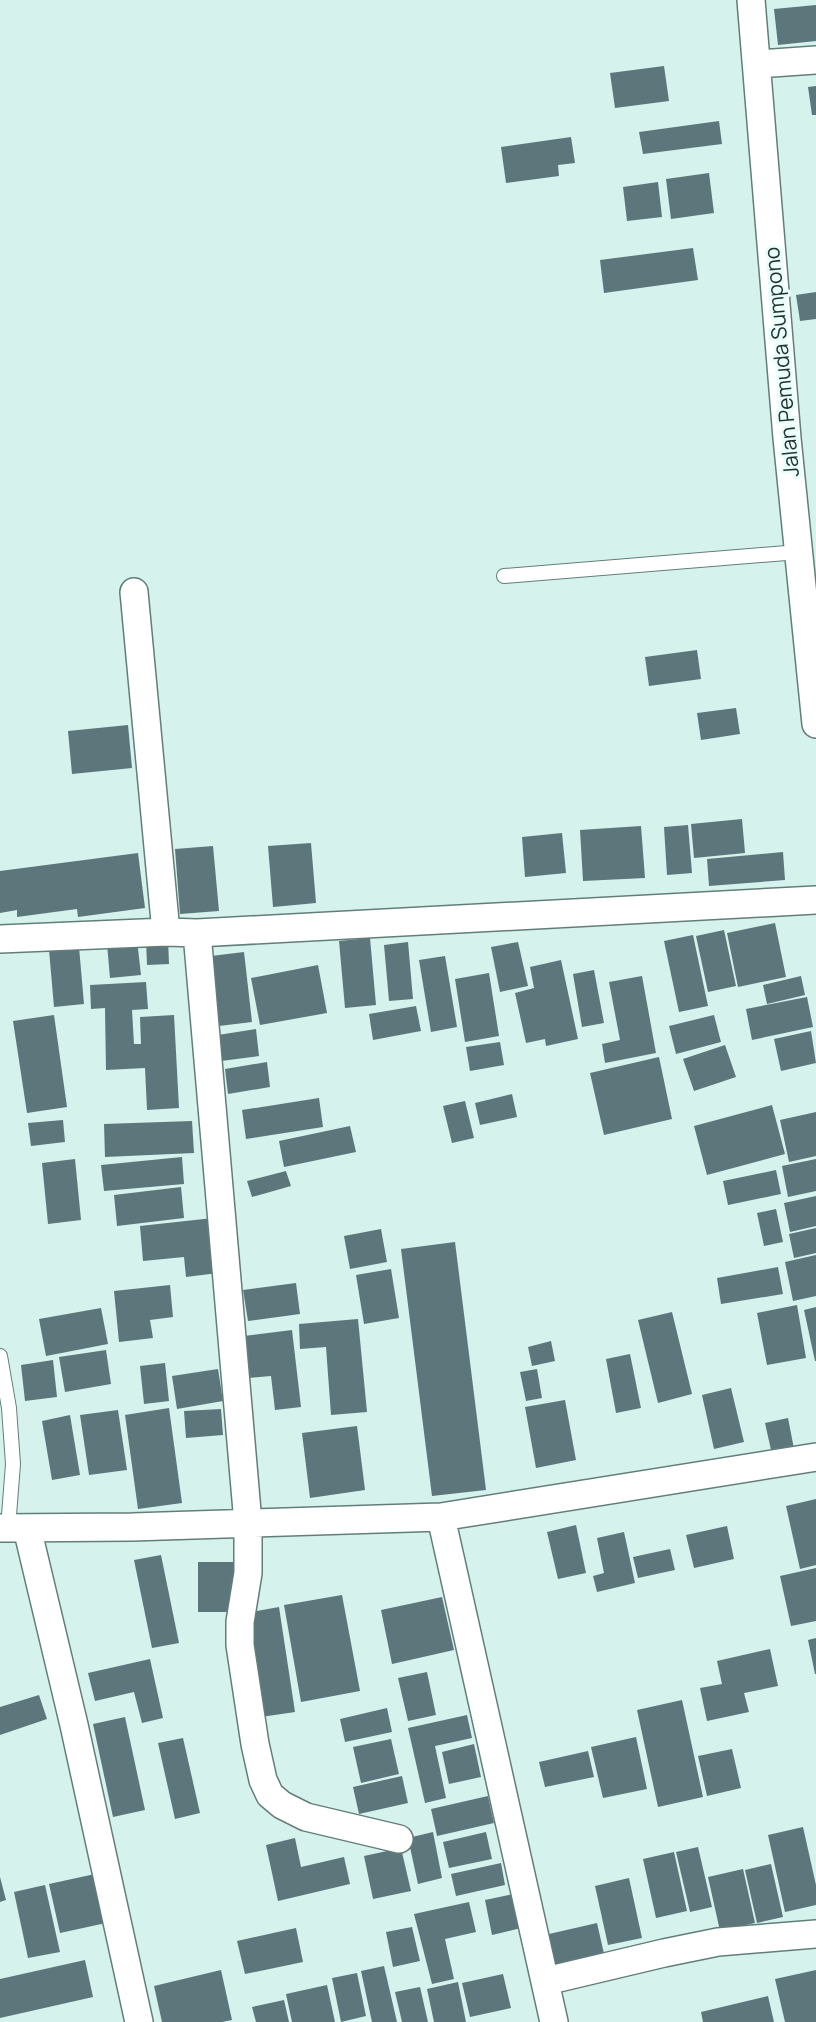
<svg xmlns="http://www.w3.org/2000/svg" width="816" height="2022" font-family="Manrope,sans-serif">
<rect width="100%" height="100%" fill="#d5f2ed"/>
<path fill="#5c767c" d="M816,5v36l-38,4 -4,-36z
M664,66l5,35 -54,7 -5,-35z
M816,86v29h-4l-4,-28z
M719,121l3,23 -79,10 -4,-22z
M571,137l4,26 -17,2 1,11 -53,7 -5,-36z
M709,173l5,40 -43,6 -5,-40z
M658,182l4,35 -35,4 -4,-34z
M693,248l5,32 -94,13 -4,-33z
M816,292v27l-16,2 -4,-26z
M697,650l4,29 -52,7 -4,-29z
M736,708l4,26 -39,6 -4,-27z
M128,725l4,43 -60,6 -4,-43z
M742,819l3,34 -51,5 -3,-34z
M688,825l4,48 -25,2 -3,-48z
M641,826l4,52 -62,3 -3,-51z
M562,833l4,40 -41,4 -3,-40z
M311,843l5,60 -43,4 -5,-61z
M213,846l6,65 -39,3 -5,-65z
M783,852l2,28 -76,6 -2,-27z
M138,853l7,55 -67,9 -1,-8 -60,8v-7l-17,3v-42z
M775,923l11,54 -48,10 -11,-54z
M724,930l12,56 -28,6 -12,-56z
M693,935l15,71 -29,6 -15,-71z
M370,938l6,67 -31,3 -6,-67z
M146,939h22l1,25 -22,1z
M137,940l4,35 -31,3 -3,-34z
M408,942l5,57 -24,2 -5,-56z
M518,942l10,44 -28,6 -9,-45z
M79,947l5,57 -30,3 -5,-57z
M244,952l8,70 -33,4 -8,-70z
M445,956l12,71 -26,5 -12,-72z
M561,960l17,79 -32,7 -1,-7 -19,4 -11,-50 19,-5 -4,-21z
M318,965l9,48 -67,12 -9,-47z
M594,970l10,53 -22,4 -9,-53z
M489,973l10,63 -34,6 -10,-63z
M642,976l14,77 -51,10 -3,-19 18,-4 -11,-58z
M801,976l4,19 -38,9 -4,-19z
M146,982l2,27 -16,1 2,34h7l-1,-27 34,-2 5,93 -32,2 -2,-42 -39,2 -1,-62 -14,1 -1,-24z
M807,997l6,30 -61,13 -6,-31z
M416,1006l5,25 -48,9 -4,-26z
M54,1015l13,92 -40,6 -14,-92z
M714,1015l7,27 -45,12 -7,-28z
M256,1029l3,27 -38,5 -3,-26z
M811,1031l5,32 -35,8 -7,-32z
M500,1042l4,23 -34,6 -4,-24z
M725,1045l11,32 -42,14 -11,-32z
M659,1057l13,62 -68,16 -14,-62z
M267,1062l3,25 -42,7 -3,-25z
M512,1094l5,23 -37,8 -5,-22z
M319,1098l4,29 -77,12 -4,-29z
M465,1101l9,37 -22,5 -9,-37z
M772,1105l13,49 -78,21 -13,-49z
M816,1112v44l-27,6 -9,-42z
M63,1120l2,22 -34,4 -3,-23z
M192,1121l2,32 -89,4 -1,-33z
M350,1126l6,26 -72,15 -5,-26z
M182,1157l2,27 -80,7 -3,-26z
M75,1159l6,61 -33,4 -6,-61z
M816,1159v32l-28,6 -6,-31z
M776,1170l5,24 -53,11 -5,-24z
M286,1171l5,15 -39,11 -5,-16z
M181,1187l3,31 -67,8 -3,-31z
M816,1196v30l-26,6 -6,-29z
M776,1209l7,33 -19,4 -7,-33z
M213,1218l5,55 -32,4 -2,-20 -41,4 -3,-35z
M816,1228v25l-22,5 -5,-24z
M381,1229l6,33 -37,7 -6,-33z
M455,1242l31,248 -54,6 -31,-247z
M816,1255v41l-23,5 -8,-39z
M778,1267l5,27 -62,10 -4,-26z
M391,1269l8,49 -35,6 -8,-49z
M296,1283l4,31 -52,7 -5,-31z
M170,1285l3,32 -23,3 3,18 -34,4 -5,-51z
M797,1305l9,53 -39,7 -10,-52z
M816,1307v54h-1l-11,-51z
M101,1308l7,36 -62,12 -7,-37z
M672,1312l20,82 -34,9 -20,-83z
M358,1319l9,93 -36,3 -5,-68 -26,2 -1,-25z
M292,1330l9,77 -26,3 -4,-34 -22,2 -5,-42z
M551,1341l4,20 -23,5 -4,-19z
M106,1350l5,34 -46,8 -6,-35z
M630,1354l11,54 -25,5 -10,-54z
M53,1360l4,37 -32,4 -4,-36z
M165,1363l4,38 -25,3 -4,-38z
M218,1369l5,32 -46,8 -5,-33z
M537,1369l5,29 -16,3 -6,-29z
M731,1388l13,54 -30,7 -12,-54z
M565,1400l11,60 -40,8 -11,-61z
M169,1408l13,95 -44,6 -13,-94z
M221,1409l2,26 -37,3 -2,-27z
M118,1410l9,60 -38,5 -9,-60z
M70,1415l10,60 -28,5 -10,-59z
M788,1418l7,36 -22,5 -8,-36z
M357,1426l8,64 -55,8 -8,-65z
M816,1499v66l-16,4 -14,-63z
M576,1525l10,48 -28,6 -11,-47z
M727,1526l7,33 -40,9 -8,-33z
M624,1532l11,51 -38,9 -4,-16 11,-3 -7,-35z
M670,1549l5,21 -37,8 -5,-21z
M161,1555l18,88 -27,5 -18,-88z
M198,1562h38v50h-38z
M816,1568v53l-25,5 -11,-50z
M342,1595l18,96 -59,11 -17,-97z
M442,1597l12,53 -62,14 -11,-54z
M279,1607l16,105 -34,5 -16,-104z
M816,1638v36h-1l-7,-34z
M770,1649l8,37 -34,7 5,19 -42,9 -7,-33 22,-4 -5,-23z
M150,1659l13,59 -21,5 -8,-31 -39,9 -7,-28z
M427,1672l9,43 -28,6 -10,-43z
M39,1695l8,24 -47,16v-28z
M682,1700l21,97 -45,10 -21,-97z
M387,1708l5,24 -47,10 -5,-23z
M467,1715l5,23 -37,8 11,52 -21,5 -17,-75z
M125,1717l20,93 -32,7 -20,-93z
M636,1737l11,52 -44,9 -12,-51z
M183,1738l17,75 -25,6 -17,-76z
M391,1739l8,35 -38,9 -8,-36z
M474,1744l7,33 -32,7 -7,-32z
M732,1749l9,39 -34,8 -9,-40z
M588,1751l6,26 -49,10 -6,-25z
M402,1776l6,27 -49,11 -6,-27z
M488,1796l6,27 -57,13 -6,-27z
M803,1827l13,58v20l-31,7 -17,-77z
M433,1832l9,46 -24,6 -10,-46z
M486,1832l6,27 -43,9 -6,-26z
M295,1838l6,29 43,-10 6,27 -72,17 -12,-56z
M698,1847l14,60 -22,5 -14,-60z
M401,1848l10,43 -38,8 -9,-43z
M674,1852l13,59 -31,7 -13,-59z
M501,1863l4,22 -49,11 -5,-22z
M771,1864l12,53 -26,6 -12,-53z
M743,1869l12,54 -35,8 -12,-54z
M95,1874l11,49 -46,10 -11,-49z
M0,1877l6,23 -6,2z
M629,1878l13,60 -34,7 -13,-59z
M45,1885l15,67 -32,6 -14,-66z
M513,1894l8,34 -29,7 -7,-35z
M469,1902l7,30 -31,7 9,40 -22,5 -18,-70z
M597,1923l8,35 -49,11 -7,-35z
M412,1927l8,34 -27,6 -7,-35z
M296,1928l7,34 -58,12 -8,-33z
M85,1960l8,37 -93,21v-39z
M384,1966l13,56h-25l-11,-51z
M221,1970l11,50 -10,2h-60l-8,-36z
M816,1970v52h-31l-10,-43z
M357,1973l9,43 -25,6 -9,-44z
M503,1974l8,34 -41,9 -8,-34z
M458,1982l8,40h-32l-7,-33z
M327,1985l8,37h-43l-6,-28z
M420,1987l8,35h-26l-7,-30z
M768,1996l6,26h-71l-2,-10z
M284,2000l5,22h-33l-4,-15z"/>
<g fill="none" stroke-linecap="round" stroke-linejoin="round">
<g stroke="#637e79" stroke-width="16">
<path id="lane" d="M504,576l295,-24
M0,1356l9,52 4,56 -5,64"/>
</g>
<g stroke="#637e79" stroke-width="30">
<path id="street" d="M751,0l36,438 29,286
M757,64l59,-4
M134,592l32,340
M197,933l51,590v50l-8,49v23l15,99 8,36 7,15 12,10 24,12 93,22
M0,939l166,-7 31,1 619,-33
M441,1517l113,505
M0,1528l132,-1 309,-10 375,-60
M27,1528l47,197 65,297
M546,1981l118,-28 54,-11 98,-8"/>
</g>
<use href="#lane" stroke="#fff" stroke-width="14"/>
<use href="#street" stroke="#fff" stroke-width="27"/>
</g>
<g text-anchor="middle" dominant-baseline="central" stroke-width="6" stroke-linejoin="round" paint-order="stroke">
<g font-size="21" fill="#25312f" stroke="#e7fefa">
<text transform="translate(781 362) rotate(-95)">Jalan Pemuda Sumpono</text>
</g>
</g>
</svg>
